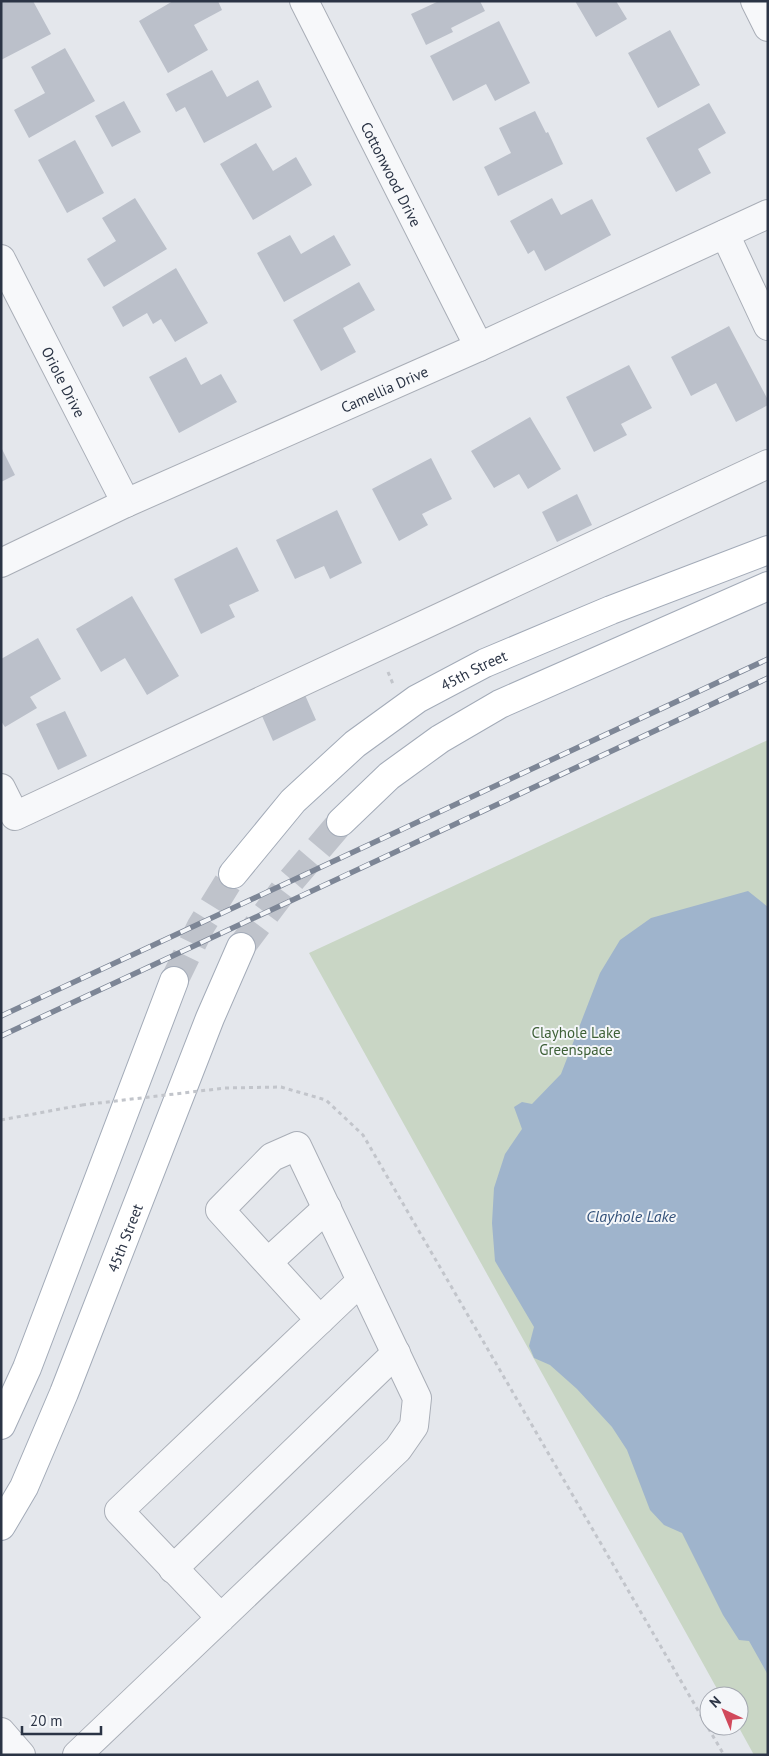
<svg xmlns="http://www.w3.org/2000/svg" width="769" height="1756" font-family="'PT Sans',sans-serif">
<rect width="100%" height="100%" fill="#e4e7ec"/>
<path fill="#c9d6c5" d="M768,740v1015h-14l-16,-29h1v-30h-18l-412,-743z"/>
<path fill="#9fb4cc" d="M748,891l20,16v768l-19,-34 -10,-1 -16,-25 -41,-82 -18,-8 -14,-15 -23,-60 -15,-23 -35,-38 -27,-24 -16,-7 -5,-12 5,-19 -39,-66 -3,-38 2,-35 11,-34 17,-25 -8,-22 8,-5 10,2 29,-30 39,-101 20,-33 31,-22z"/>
<path fill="#bbc0ca" d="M1,1h32l18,33 -50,26z
M173,1h45l4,9 -28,15 14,25 -40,23 -29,-52z
M439,1h41l5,10 -34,17 2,4 -27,13 -15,-31z
M575,1h41l11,18 -31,18z
M499,21l31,62 -35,18 -9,-17 -33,17 -23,-45z
M670,30l30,55 -42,23 -30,-55z
M65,48l30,53 -66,37 -15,-28 31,-17 -14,-26z
M212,70l15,27 31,-17 14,27 -68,36 -19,-36 -9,5 -10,-18z
M124,101l17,31 -29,15 -17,-31z
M709,103l17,30 -28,16 13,24 -35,19 -30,-54z
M535,111l11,22 2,-1 15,32 -65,32 -14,-29 27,-14 -12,-25z
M75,140l29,53 -37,20 -29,-53z
M256,143l17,28 23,-14 16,28 -59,35 -33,-56z
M135,198l32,51 -63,38 -17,-28 29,-18 -14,-23z
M552,198l9,17 31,-16 19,36 -66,36 -11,-21 -6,4 -18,-33z
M290,235l11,19 33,-19 17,30 -67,37 -27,-49z
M176,268l32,55 -33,19 -14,-23 -8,5 -6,-11 -24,14 -11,-20z
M359,282l16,28 -32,18 13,24 -35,19 -28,-51z
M729,326l39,74v5l-32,17 -20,-39 -25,13 -20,-39z
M186,357l15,28 20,-11 16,28 -58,31 -30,-56z
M629,365l23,43 -31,16 6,11 -33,17 -28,-55z
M530,417l31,52 -33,20 -9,-15 -25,14 -23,-37z
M1,447l14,28 -14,7z
M431,458l21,41 -30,15 6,11 -29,16 -27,-52z
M577,494l15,31 -35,17 -15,-30z
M337,510l25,53 -32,16 -6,-13 -29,13 -19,-39z
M237,547l22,44 -30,14 6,12 -34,17 -27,-55z
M132,596l47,80 -32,19 -22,-37 -24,14 -25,-43z
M38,638l23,41 -31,18 7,11 -32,19 -4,-6v-62z
M305,695l11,25 -43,21 -11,-25z
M65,711l22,45 -29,14 -22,-46z"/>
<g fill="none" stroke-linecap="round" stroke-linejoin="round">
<path stroke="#bfc3cb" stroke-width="28" stroke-dasharray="28 14" stroke-linecap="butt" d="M241,947l48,-64 52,-61
M174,981l27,-55 32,-52"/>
<g stroke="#a9aeb7" stroke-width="30">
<g id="minor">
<path id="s1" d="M304,1l175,346"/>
<path d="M755,1l13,26"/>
<path d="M725,234l43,92"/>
<path id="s2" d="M1,259l125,244"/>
<path id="s3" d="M1,563l125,-60 353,-156 289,-133"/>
<path d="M1,788l14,28 753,-352"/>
<path d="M268,1262l59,-54"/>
<path d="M320,1320l41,-39"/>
<path d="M173,1569l223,-216"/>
<path d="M1,1732l20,23"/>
<path d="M77,1755l321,-306 16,-23 3,-28 -120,-252 -25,11 -52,53 100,110 -201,191 102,107"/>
</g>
</g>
<g stroke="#a3abb8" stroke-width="30">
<g id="major">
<path d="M341,822l48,-46 51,-37 60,-35 268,-118"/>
<path id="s4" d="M233,874l60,-73 62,-57 62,-45 68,-36 126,-53 157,-60"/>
<path d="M1,1425l26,-57 147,-387"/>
<path id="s5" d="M1,1526l23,-39 40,-94 146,-375 31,-71"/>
</g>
</g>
<path stroke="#c2c5cb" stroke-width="3" stroke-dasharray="4 4" stroke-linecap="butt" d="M388,672l5,12
M225,1088l56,-1 45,13 37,35 361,620
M1,1120l81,-15"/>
<use href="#minor" stroke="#f7f8fa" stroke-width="28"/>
<use href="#major" stroke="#fff" stroke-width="28"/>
<g stroke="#7d8696" stroke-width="5.5">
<path id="rail" d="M1,1016l767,-357
M1,1036l767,-358"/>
</g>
<use href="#rail" stroke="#f4f6f9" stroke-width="4" stroke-dasharray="11" stroke-linecap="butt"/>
<path stroke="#c2c5cb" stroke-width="3" stroke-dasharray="4 4" stroke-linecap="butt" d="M82,1105l143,-17"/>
</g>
<g text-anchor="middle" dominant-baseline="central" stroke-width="4" stroke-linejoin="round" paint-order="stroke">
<g font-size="15" fill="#2b3445" stroke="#f4f6f9">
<text stroke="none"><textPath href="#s1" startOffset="194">Cottonwood Drive</textPath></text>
<text stroke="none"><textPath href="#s2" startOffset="138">Oriole Drive</textPath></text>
<text stroke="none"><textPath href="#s3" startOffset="421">Camellia Drive</textPath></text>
<text stroke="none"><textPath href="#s4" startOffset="319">45th Street</textPath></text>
<text stroke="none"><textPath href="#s5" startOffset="314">45th Street</textPath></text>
</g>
<g font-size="15" fill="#3f6138" stroke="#f4f6f9">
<text x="576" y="1032">Clayhole Lake<tspan x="576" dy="17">Greenspace</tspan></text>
</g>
<g font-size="16" font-style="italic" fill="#34527a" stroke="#f4f6f9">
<text x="631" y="1216">Clayhole Lake</text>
</g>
</g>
<rect width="769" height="1756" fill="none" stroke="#2b3445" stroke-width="5"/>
<g transform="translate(724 1711) rotate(316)"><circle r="24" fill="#f4f6f9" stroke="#a4a8b1"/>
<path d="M0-4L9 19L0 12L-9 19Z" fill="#d1495b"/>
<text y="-8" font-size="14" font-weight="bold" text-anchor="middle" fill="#2b3445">N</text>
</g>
<path d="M22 1726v8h79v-8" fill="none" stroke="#2b3445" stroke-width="2.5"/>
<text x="30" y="1726" font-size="15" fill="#2b3445" stroke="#f4f6f9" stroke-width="4" paint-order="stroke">20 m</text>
</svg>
